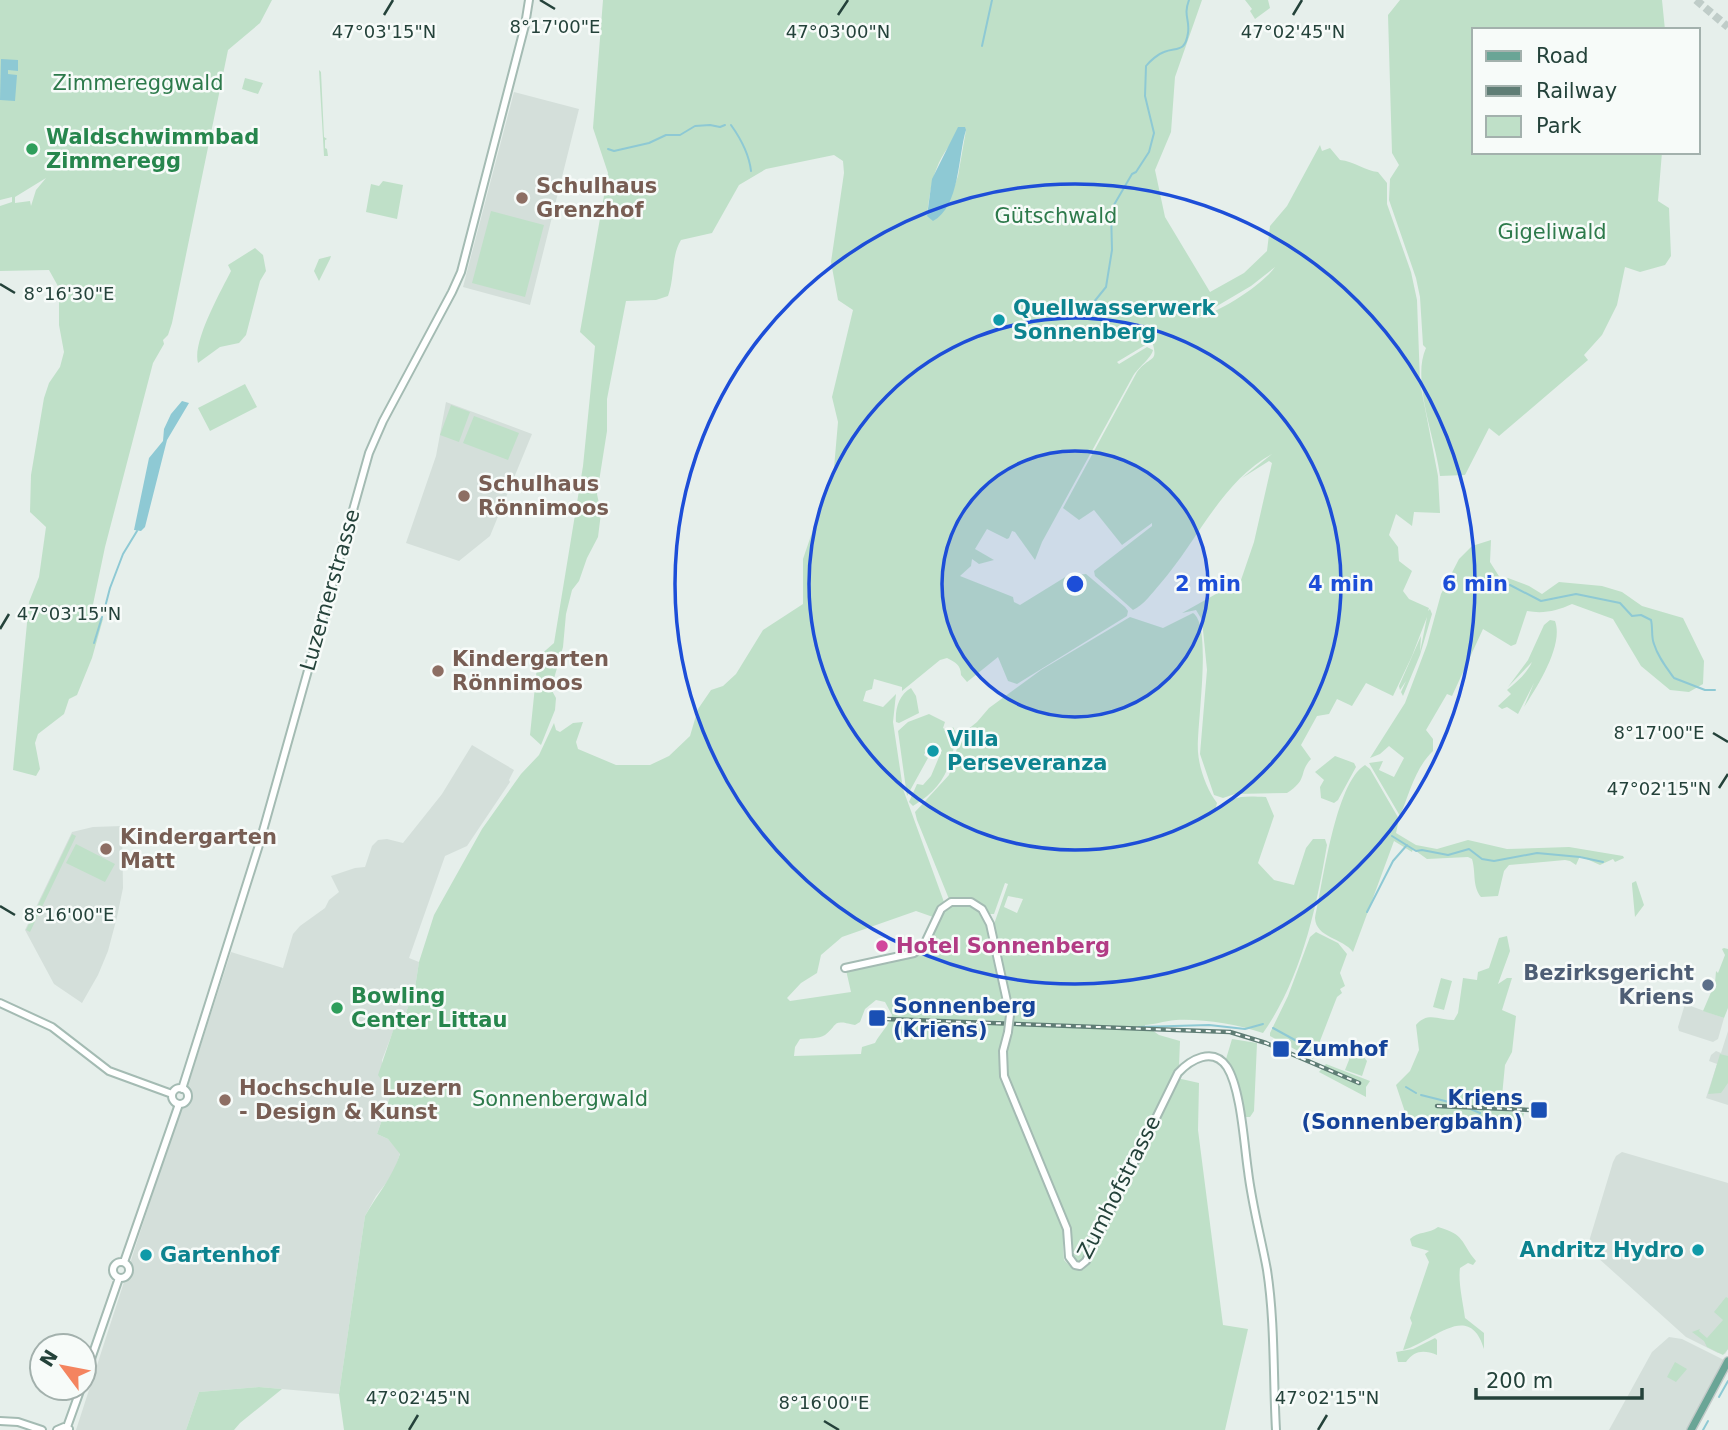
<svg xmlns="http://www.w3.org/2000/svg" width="1728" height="1430" font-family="'DejaVu Sans',sans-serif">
<rect width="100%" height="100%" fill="#e6efeb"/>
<path fill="#d4dfda" d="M514,92l65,17 -49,196 -67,-18z
M446,402l86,32 -42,102 -31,25 -53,-18 30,-87z
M472,745l42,25 -5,10 1,2 -43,64 -22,10 -36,102 10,4 -4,26 -11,30 -5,-2 -17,44v24l9,10 -14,40 11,5 12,14 -6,20 -18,23 -11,20 -26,178 -80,-7 -60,5 -13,38h-110l155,-478 52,16 10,-34 7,-8 25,-18 4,-8 10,-8 -8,-16 24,-8 10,-1 7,-21 6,-6 9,-1 16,4 39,-49z
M122,826l1,62 -6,29 -9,34 -10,24 -16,28 -28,-19 -29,-54 47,-98 21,-5z
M1685,1004l39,14 -6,21 -5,3 -34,-11 -1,-4z
M1728,1031v74l-22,-7 11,-34 -8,-3 2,-6 5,-4 5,2z
M1622,1152l106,31v166l-3,5 -7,-1 -32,-16 -99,-89 26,-86 3,-6z
M1669,1337l13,2 42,21 -37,70h-78l43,-78z"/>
<path fill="#bfe0c8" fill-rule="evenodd" d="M0,0h272l-12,23 -32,27 -56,273 -4,12 -5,5 1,4 -11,19 -48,184 -14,67 12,5 -11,39 -15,37 -8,4 -5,15 -26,20 -3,9 5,26 -4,7 -23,-6 16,-168 10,-25 7,-50 -16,-15 1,-37 13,-77 5,-15 11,-16 4,-15 -5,-27v-37l-10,-18 -49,1v-65l12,-4v-5l-12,3zM46,178l-10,12 -5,16 -1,-5 -15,2v-6z
M603,0h599l-27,77 -4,55 -16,38 10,47 45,75 34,-19 23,-22 3,-25 17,-20 33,-61 2,6 8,-3 10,12c14,1 25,11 38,12l9,11v21l24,68 6,28 3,82 18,94 2,37 -26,-1 -2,14 -16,-12 -7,21 9,12 1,14 13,10 -9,20 6,8 20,9 -1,3 2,-2 2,5 -12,41 -17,41 -2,-4 5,-11 -6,9 -1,-4 22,-50 -1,16 7,-35 -15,39 -19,40 -27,-13 -14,23 -15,-7 -8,15 -12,2 -16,29 10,14c-13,14 -2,20 -24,34l-52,1 -12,4 -9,-3 -14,-41 7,-84 -5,-50 -6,-10 -14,3 59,-33 13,-38 18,-79 -3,-2 -27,17 30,-24c-51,28 -75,88 -112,130 -8,9 -16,21 -27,26l-38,-34 -1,-5 58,-45v-3l-30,22 -28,-35 -15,10 -16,-12 74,-136c13,-17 22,-8 15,-31l-35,21 2,2 28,-17 6,3c-1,7 -15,18 -20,26l-91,166 -7,18 -20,-28 -3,-1 -3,7 -2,1 -20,-10 -12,20 19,11 -15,4 -7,-5 -1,7 -11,10 53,21 1,5 6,3 47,-29 19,-2 39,33 3,4 -1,5 -110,68 -9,-3 -10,-24 -31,25 -6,-7c0,-10 -6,-13 -14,-17l-7,2 -38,31v-4l-28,-8 -2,10 -6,2 -3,10 20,6 13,-13 -3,28 10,67 41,113 -11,15 -17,-6 -74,26 -21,18 -4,18 -16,10 -14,15 3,3 61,-9 -5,-22 45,-7v-4c9,-1 25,-1 32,-9 14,-15 9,-42 35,-46 13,-2 20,5 28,14l16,79 5,14v10l-101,-3 -3,2 104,5 -6,45 64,160 2,14h-4l1,16 9,9 10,1 6,-7 9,-25 79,-160 22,5 -1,47 25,195 25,4 -23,101h-881l-5,-36 26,-178c12,-21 27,-38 35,-62l-12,-15 -11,-5 14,-40 -13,-19 20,-59 6,2 11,-30 4,-26 15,-47 48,-86 39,-55 18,-19 15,-32 2,7 4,2 13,-9 10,-1 -7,20 2,7 38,16h34l19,-9 21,-20 8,-27 13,-19 12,-4 13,-12 27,-44 40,-26v-45l31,-91 4,-46 -6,-25 21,-87 -15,-10 -7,-38 13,-89 -1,-12 -9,-6 -68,14 -27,16 -27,48 -31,7c-10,16 -6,37 -13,56l-12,4 -30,1 -19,98v32l-10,63 4,19 -3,24 -11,21 -8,23 -7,9 -6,24 -3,33 -12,42 5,9 -1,12 -14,35 -11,-10 8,-78 16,-14 29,-177 12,-120 -15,-14 28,-159 -15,-45zM966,130l-8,46 -11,31 -20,9c4,-35 9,-64 39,-86zM1275,267c-15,20 -56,45 -80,52l56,-33zM876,1000l9,2 7,13c-3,11 -12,18 -17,28l-13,4 -1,7 -67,2 1,-9 5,-8c7,-1 19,0 25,-4 14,-11 6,-16 30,-10l5,-3 5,-13z
M1245,0h23l2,8 -15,11 -5,-8 2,-2z
M1400,0h262l3,30h-191v122h188l-4,49 11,7 2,48 -6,9 -25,7 -15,-5 -8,38 -15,30 -18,20 4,5 -89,76 -10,-8 -24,47 -25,1c-4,-35 -29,-96 -14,-128l-3,-3 -3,-48 -4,-19 -27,-78 1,-21 9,-14 -7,-12 -4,-138z
M319,70l2,2 3,65 3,2 -2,1v8l2,1 1,7h-4z
M245,78l18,5 -5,11 -16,-5z
M383,181l20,4 -6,34 -31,-7 5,-28 8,2z
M491,211l53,14 -19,72 -53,-14z
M255,248l8,7 3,16 -6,10 -14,54 -7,8 -19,4 -22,16c-6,-21 23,-72 33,-92l-3,-6z
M331,256l-1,3 -11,22 -5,-10 5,-12z
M245,384l12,23 -47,24 -12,-23z
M451,405l19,7 -11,30 -19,-7z
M474,416l45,17 -11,27 -45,-17z
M1491,540l-1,22 12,19 6,-3 21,8 13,8 17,-12 43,4 20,6 20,14 41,12 21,43 -1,23 -14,8 -19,-2 -29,-24 -28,-47 -41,-15c-15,7 -29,10 -45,7l-11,33 -5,2 -28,-17 -31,67 -5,-2 -21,36 7,9v12c-18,17 -24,44 -33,65l-31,-53 14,-2 -4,9 15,7 10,-19 -15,-12 -9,8 -10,4 35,-55 22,-58 14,-51 18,-35 13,-13z
M1193,613c20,13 3,115 5,139 1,16 9,38 19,51l-2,8c17,-16 27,-15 51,-14l8,19 -16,47 16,17 20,5 12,-37 7,-9h12l2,6c-11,65 -26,134 -64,188 -29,-9 -57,-14 -87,-13 -12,1 -24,5 -31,5v5h7l7,5 21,6 -1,25 -6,12 -34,65 -54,117 -6,4 -7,-6 -3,-32 -62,-150 -2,-18 6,-28 1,-18 -19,-85 15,-43 -3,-1 -11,31h-5l-19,-14 -21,-1 -32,-79 -2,-8 34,-37 12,-40 16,-13 12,-14 52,-38 89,-53 33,11zM1008,896l15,3 -6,14 -13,-6z
M1550,620l5,1c9,24 -18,66 -31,86l10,-24 -16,31 -11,-7 -5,2 -4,-3 13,-12 -4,-4c10,-8 20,-17 25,-28l-24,25 20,-27 16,-35z
M911,688l5,8 3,17 -20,10 -3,-1c-1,-14 3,-27 15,-34z
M929,714l16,8 -2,6 7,4 3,-5 3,6c-4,34 -13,55 -43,73l-4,-4 8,-18 6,1 8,-9 11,-26 -12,-7 -6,12 4,3 -21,38 -9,-65 10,-9z
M1335,756l19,7 2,4 -18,33 -4,3 -13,-5 -1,-11 4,-7 -9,-8z
M1365,765l5,4 29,50 -3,14 20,12 21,4 31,-9 39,9 62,-2 54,9 1,2 -9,4 -2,-3 -13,6 -20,-9 -4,9 -6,-4 -5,-1 -56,5 -5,6 -6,25 -17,1c-9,-11 -5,-25 -9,-38l-4,-2 -41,2 -14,-10 -1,3 -18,-11 -41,111c-10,-14 -37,-14 -38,-34 8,-35 20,-135 50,-153z
M72,834l4,2 -46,96 -4,-2z
M76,844l39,20 -10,18 -39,-19z
M1636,881l8,24 -9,12 -3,-32v-2z
M1316,932l22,11 9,11 -7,19 5,13 -5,3 2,4 -5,4 -24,62 -43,-23v-3l18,-37 22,-59z
M1507,936l3,15 -12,33 9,-6h5l-10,32 14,6 -4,36 -7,13 -3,31 -6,3 -5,10 33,4 -1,5 -16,4 -7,-3 -56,9 -34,-9 -5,-7 -9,-27 14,-14 9,-21 -3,-25c11,-14 24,-5 38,-5l4,-7 5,-35 14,2 1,-8 11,-4 10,-30z
M1724,948l4,1v59l-4,10 -21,-7 12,-28 1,-12 2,2 7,-18 -3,-6z
M1441,978l11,3 -8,29 -11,-3z
M1232,1039l25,4 -3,68 -4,6h-6l-21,-58h3z
M1348,1045l9,3 10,13 -5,15 -17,-6 4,-10z
M1720,1054l8,2v27l-7,10 -13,1z
M1326,1064l44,17 -4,6v10l-47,-25z
M1438,1227c28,8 22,15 38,34l-3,4 -5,-2 -8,5c-2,15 3,34 5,50l19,15v16c-15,-50 -52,-6 -81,1l9,-27 -2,-5 19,-56 -4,-8 4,-3 -17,-5 -2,-7c8,-8 19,-5 28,-12z
M1726,1297l2,1v51l-5,6 -16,-8 -3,-6 -12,-9 8,-3 -1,2 8,7 16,-18 -9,-8z
M1435,1338l2,2v15c-13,-5 -22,-5 -31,7h-8l-2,-10 17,-3z
M1675,1362l12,7 -11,13 -9,-5z
M259,1387l23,2 -42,34 -6,7h-48l13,-38z"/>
<path fill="#8ec9d4" d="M1,59l17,1v11l-10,-1v4l9,1 -2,26 -15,-1z
M958,127h7l1,3c-8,25 -6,77 -33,91l-6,-5 5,-37z
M182,401l7,2 -22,37 -22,87 -4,4 -7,-1 15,-72 14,-17 1,-12 7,-15z"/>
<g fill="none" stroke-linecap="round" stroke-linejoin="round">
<path stroke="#8ec9d4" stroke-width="2" d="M982,46l10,-46
M731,125c10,14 18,28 20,46
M608,149l6,2 35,-8 17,-8h14l15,-9 15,-1 10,2 5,-2
M1085,313l21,-26 6,-37 -1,-40 21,-36 4,-2 13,-20 5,-19 -9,-37 1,-30c4,-5 12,-12 18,-14 13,-5 21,1 24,-19 2,-14 -5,-17 1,-33
M1510,585l31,16 35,-7 44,9 12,13 9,-1 10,5c2,8 0,17 3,24 4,13 12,23 20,34l31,12h10
M104,611l6,-23 13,-34 14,-23
M94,643l8,-26
M1392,836l24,15 6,-1 26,5 21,-6 13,10 12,2 43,-8 43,4 23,5
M1367,912l26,-51 14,-16
M1139,1027l70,-2 36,4 18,-5
M1273,1028l31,17 5,6
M1406,1087l10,6
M1421,1095l40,10 19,8
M1719,1397l9,-16
M1703,1430l5,-9"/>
<path stroke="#bfccc8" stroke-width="8" stroke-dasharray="8 4" stroke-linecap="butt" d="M1696,0l32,27"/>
<g stroke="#a4bbb3" stroke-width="10">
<path id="secondary" d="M845,968l69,-15 10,-8 17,-36 10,-7h20l11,7 8,15 20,91
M0,1003l52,24 57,44 63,23
M1008,1032l-5,19 1,25 63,153 2,28 6,8 5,1 6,-5 92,-188c12,-13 35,-27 49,-6 14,22 17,77 21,104 4,34 13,66 19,99 8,52 6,107 9,160
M172 1096a8 8 0 1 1 16 0a8 8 0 1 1-16 0Z
M182,1089l77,-244 110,-392 14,-32 69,-129 9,-20 64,-247 4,-25
M113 1270a8 8 0 1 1 16 0a8 8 0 1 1-16 0Z
M124,1262l55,-158
M84,1379l35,-101
M0,1421l18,1 24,8
M67,1427l14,-39
M57,1430l7,-3 5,2"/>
</g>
<g stroke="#c2cac8" stroke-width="10">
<path id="primary" d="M1691,1430l37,-69"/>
</g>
<use href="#secondary" stroke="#fff" stroke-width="6"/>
<use href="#primary" stroke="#6aa596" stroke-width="7"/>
<g stroke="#5f7d75" stroke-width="4.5">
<path id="rail" d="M886,1019l344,13 36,11 93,40
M1437,1106l95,4"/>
</g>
<use href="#rail" stroke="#f7fbf9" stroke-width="2" stroke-dasharray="5" stroke-linecap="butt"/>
<g stroke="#a4bbb3" stroke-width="10" stroke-linecap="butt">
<path id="secondary-bridge" d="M1008,1032l2,-17"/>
</g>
<use href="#secondary-bridge" stroke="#fff" stroke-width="6"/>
</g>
<path fill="none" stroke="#24423a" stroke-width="2.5" d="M540,0l15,9M384,15l9,-15M838,15l10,-15M1293,15l9,-15M0,284l15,9M0,629l9,-15M1713,733l15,9M1719,788l9,-14M0,906l15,9M824,1421l15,9M409,1430l9,-15M1318,1430l9,-15"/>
<circle cx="1075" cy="584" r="133" fill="#1d4ed8" fill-opacity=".12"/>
<g fill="none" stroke="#1d4ed8" stroke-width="3.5">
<circle cx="1075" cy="584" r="133"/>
<circle cx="1075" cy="584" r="266"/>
<circle cx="1075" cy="584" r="400"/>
</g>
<g fill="#2e9e5b" stroke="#f7fbf9" stroke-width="2.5">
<circle cx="32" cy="149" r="7"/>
<circle cx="337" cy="1008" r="7"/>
</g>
<g fill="#8d6e63" stroke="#f7fbf9" stroke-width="2.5">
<circle cx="522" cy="198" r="7"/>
<circle cx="464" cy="496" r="7"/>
<circle cx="438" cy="671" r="7"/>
<circle cx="106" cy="849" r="7"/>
<circle cx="225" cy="1100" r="7"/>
</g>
<g fill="#0f9aa8" stroke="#f7fbf9" stroke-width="2.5">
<circle cx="999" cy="320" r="7"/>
<circle cx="933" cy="751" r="7"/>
<circle cx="1698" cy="1250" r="7"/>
<circle cx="146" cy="1255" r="7"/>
</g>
<circle fill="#d1479c" stroke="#f7fbf9" stroke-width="2.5" cx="882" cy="946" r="7"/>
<circle fill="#5c6f8a" stroke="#f7fbf9" stroke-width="2.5" cx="1708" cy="985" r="7"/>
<g fill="#1a4fb4" stroke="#f7fbf9" stroke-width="2.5">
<rect x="868" y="1009" width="18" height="18" rx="3.5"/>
<rect x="1272" y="1040" width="18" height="18" rx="3.5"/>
<rect x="1530" y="1101" width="18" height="18" rx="3.5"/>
</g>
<g text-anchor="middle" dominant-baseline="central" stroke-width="5" stroke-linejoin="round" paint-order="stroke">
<g font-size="21" fill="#2d7a4b" stroke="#f7fbf9">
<text x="138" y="83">Zimmereggwald</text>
<text x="1056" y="216">Gütschwald</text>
<text x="1552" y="232">Gigeliwald</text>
<text x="560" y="1099">Sonnenbergwald</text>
</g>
<g font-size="21" font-weight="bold" fill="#27864d" stroke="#f7fbf9" text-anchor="start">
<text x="46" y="137">Waldschwimmbad<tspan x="46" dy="24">Zimmeregg</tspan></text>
<text x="351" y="996">Bowling<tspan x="351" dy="24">Center Littau</tspan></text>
</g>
<g font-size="21" font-weight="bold" fill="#785e54" stroke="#f7fbf9" text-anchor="start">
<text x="536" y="186">Schulhaus<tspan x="536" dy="24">Grenzhof</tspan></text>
<text x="478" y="484">Schulhaus<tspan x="478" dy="24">Rönnimoos</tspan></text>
<text x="452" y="659">Kindergarten<tspan x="452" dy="24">Rönnimoos</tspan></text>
<text x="120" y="837">Kindergarten<tspan x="120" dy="24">Matt</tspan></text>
<text x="239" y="1088">Hochschule Luzern<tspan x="239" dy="24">- Design &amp; Kunst</tspan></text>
</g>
<g font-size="21" font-weight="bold" fill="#0d838f" stroke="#f7fbf9" text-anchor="start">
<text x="1013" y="308">Quellwasserwerk<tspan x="1013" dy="24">Sonnenberg</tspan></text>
<text x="947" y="739">Villa<tspan x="947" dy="24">Perseveranza</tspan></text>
<text x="1684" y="1250" text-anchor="end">Andritz Hydro</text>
<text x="160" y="1255">Gartenhof</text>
</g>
<g font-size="21" fill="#24423a" stroke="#f7fbf9">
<text transform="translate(330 590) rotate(-74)">Luzernerstrasse</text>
<text transform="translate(1119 1187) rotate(-63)">Zumhofstrasse</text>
</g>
<g font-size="21" font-weight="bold" fill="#b23c85" stroke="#f7fbf9" text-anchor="start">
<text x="896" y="946">Hotel Sonnenberg</text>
</g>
<g font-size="21" font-weight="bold" fill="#4e5e75" stroke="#f7fbf9" text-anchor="end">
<text x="1694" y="973">Bezirksgericht<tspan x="1694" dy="24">Kriens</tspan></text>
</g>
<g font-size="21" font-weight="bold" fill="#164399" stroke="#f7fbf9" text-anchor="start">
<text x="893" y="1006">Sonnenberg<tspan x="893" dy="24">(Kriens)</tspan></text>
<text x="1297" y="1049">Zumhof</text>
<text x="1523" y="1098" text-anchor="end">Kriens<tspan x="1523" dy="24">(Sonnenbergbahn)</tspan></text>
</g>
</g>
<g font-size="18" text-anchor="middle" fill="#24423a" stroke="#f7fbf9" stroke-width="5" stroke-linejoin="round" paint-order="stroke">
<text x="555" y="33">8°17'00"E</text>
<text x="384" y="38">47°03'15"N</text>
<text x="838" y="38">47°03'00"N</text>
<text x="1293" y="38">47°02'45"N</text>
<text x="69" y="300">8°16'30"E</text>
<text x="69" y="620">47°03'15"N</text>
<text x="1659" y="739">8°17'00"E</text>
<text x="1659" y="795">47°02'15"N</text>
<text x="69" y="921">8°16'00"E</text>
<text x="418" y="1404">47°02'45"N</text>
<text x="1327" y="1404">47°02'15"N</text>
<text x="824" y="1409">8°16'00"E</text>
</g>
<circle cx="1075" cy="584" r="10" fill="#1d4ed8" stroke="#f7fbf9" stroke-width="3.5"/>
<g font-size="21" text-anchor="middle" font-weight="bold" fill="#1d4ed8" stroke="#f7fbf9" stroke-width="5" stroke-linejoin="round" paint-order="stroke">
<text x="1208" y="591">2 min</text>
<text x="1341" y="591">4 min</text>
<text x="1475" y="591">6 min</text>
</g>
<rect x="1472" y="28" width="228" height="126" fill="#f7fbf9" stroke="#a3b1ad" stroke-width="2"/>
<rect x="1486" y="51" width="35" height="10" fill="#6aa596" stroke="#a3b1ad" stroke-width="2"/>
<text x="1536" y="63" font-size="21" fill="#24423a">Road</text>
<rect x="1486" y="86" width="35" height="10" fill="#5f7d75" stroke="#a3b1ad" stroke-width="2"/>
<text x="1536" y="98" font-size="21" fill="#24423a">Railway</text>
<rect x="1486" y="116" width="35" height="21" fill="#bfe0c8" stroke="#a3b1ad" stroke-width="2"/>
<text x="1536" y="133" font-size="21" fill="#24423a">Park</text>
<g transform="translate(63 1367) rotate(302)"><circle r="33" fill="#f7fbf9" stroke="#a3b1ad" stroke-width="2"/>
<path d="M0-5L12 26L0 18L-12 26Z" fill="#f4845f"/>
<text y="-10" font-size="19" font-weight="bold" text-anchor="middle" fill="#24423a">N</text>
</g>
<path d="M1476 1388v10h166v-10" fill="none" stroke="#24423a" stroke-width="3.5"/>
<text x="1486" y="1388" font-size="21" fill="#24423a" stroke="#f7fbf9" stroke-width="5" paint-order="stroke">200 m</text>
</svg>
